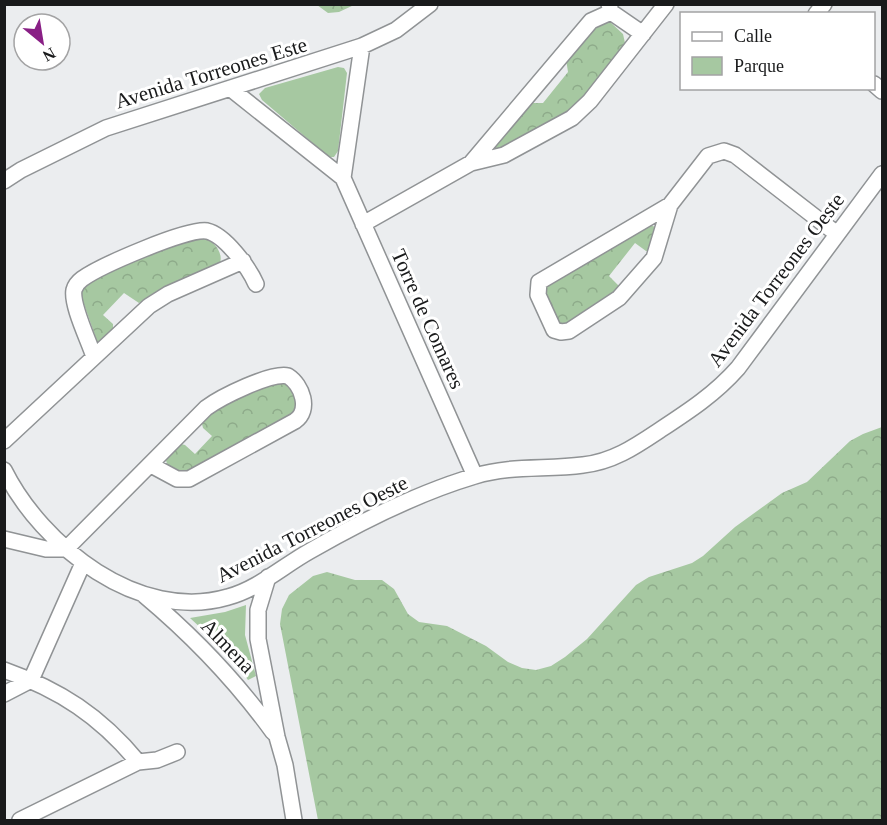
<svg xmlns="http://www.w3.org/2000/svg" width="887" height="825" font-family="'Times New Roman',serif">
<defs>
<pattern id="forest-crowns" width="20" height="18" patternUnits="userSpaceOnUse" patternTransform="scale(1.5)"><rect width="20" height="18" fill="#a6c8a1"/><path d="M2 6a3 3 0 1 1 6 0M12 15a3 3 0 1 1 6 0" fill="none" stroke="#8eab8a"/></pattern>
</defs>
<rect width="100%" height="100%" fill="#ebedef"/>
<path fill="#a6c8a1" d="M338,67l6,1 3,5 -9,78 -4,6h-5l-67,-57 -3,-6 6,-6z
M246,605l-1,30 11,41 -8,4 -20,-27 -38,-35 35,-6z"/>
<path fill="url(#forest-crowns)" d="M317,5v-1l37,1 -15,7 -11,1z
M609,21l14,13 2,9 -47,64 -76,44 -6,-1 -2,-5 35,-42h14l25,-31 -2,-13 29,-34z
M649,225l7,2 -6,24h-4l-11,-8 -26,33 12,12 -57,39h-4l-18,-39z
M199,236c12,2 25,15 21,27l-68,31 -13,9 -15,-10 -21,22 10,9v5l-12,12h-4l-16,-45 2,-11 59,-30z
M277,379l11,5 9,20 -2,8 -102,59 -15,2c-20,-13 -12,-17 3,-29l4,1 10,9 17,-18 -9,-8 -1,-4 20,-20z
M882,427v393h-564l-38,-196 2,-15 7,-14 24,-19 14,-4 28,8h27l12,9 14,25 11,8 28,4 39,20 22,16 14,6 14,2 15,-4 14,-9 22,-18 49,-54 13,-8 43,-14 11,-7 32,-29 47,-34 25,-11 43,-41 13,-7z"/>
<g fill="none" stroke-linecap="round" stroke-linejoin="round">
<g stroke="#909395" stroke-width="18">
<path id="minor" d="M609,4l2,8 32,22
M816,14l8,-10
M874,84l8,7
M231,89l112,89 132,298
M471,163l120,-142 20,-9
M343,178l19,-132
M4,181l17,-11 85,-42 256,-82 34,-16 34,-26
M670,205l-131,77 -1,13 16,35 7,2 8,-1 50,-33 35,-40 16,-53 38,-49 16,-5 11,4 102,79
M363,224l108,-61 33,-8 68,-37 18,-17 76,-97
M94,357c-5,-16 -23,-52 -20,-67 1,-4 4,-8 8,-11 18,-13 105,-51 125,-48 18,4 42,37 49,53
M4,441l145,-135 19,-12 75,-33
M4,470c38,76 135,153 224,127 30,-8 55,-31 82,-46 52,-30 108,-58 165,-75 36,-11 72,-6 108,-11 30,-3 53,-19 77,-35 29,-19 55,-36 78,-62l144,-194
M4,539l42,10h20l140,-141c15,-11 65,-36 82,-32 14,9 23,34 7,45l-106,58h-12l-26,-14
M268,577l-10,33v29l19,98 8,28 9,55
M144,595c49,41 92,86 129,137
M4,670c56,20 96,46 134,92
M4,694l27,-14 52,-117
M20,820l118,-58 19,-2 20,-8"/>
</g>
<use href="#minor" stroke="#fff" stroke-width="15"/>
</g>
<g text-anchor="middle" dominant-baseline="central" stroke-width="6" stroke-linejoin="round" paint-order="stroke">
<g font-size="21" fill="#191a1b" stroke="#fff">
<text transform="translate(211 73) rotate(-17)">Avenida Torreones Este</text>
<text transform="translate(776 280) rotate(-53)">Avenida Torreones Oeste</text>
<text transform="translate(428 319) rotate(66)">Torre de Comares</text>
<text transform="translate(312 529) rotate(-27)">Avenida Torreones Oeste</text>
<text transform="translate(228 646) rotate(46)">Almena</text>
</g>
</g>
<rect width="887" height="825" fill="none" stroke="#191a1b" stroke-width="12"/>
<rect x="680" y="12" width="195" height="78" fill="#ffffff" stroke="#a3a3a4" stroke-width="1.5"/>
<rect x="692" y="32" width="30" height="9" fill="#ffffff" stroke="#a3a3a4" stroke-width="1.5"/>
<text x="734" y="42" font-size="18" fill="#191a1b">Calle</text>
<rect x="692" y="57" width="30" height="18" fill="#a6c8a1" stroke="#a3a3a4" stroke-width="1.5"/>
<text x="734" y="72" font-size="18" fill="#191a1b">Parque</text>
<g transform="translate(42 42) rotate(150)"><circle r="28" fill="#ffffff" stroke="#a3a3a4" stroke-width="1.5"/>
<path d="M0-4.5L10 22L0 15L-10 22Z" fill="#891f85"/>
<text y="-9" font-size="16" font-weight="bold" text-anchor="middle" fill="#191a1b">N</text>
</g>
</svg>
